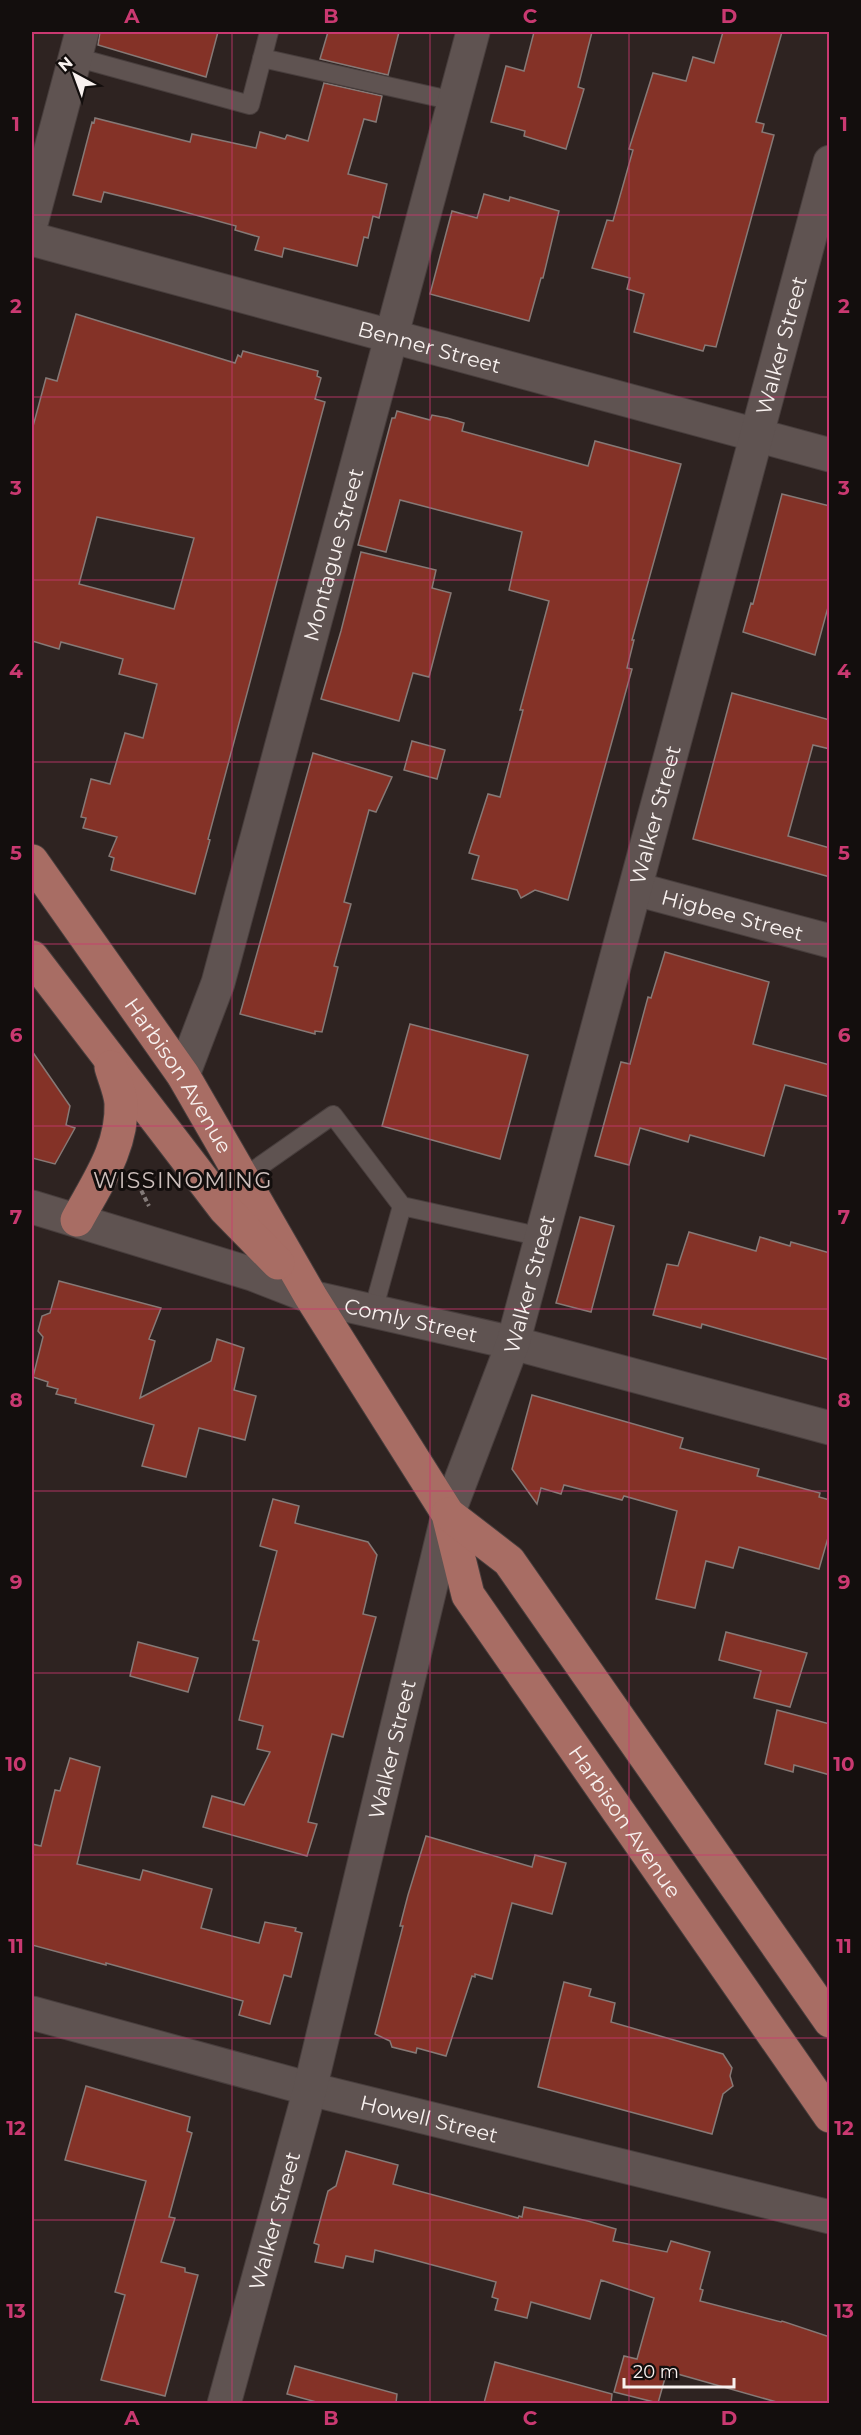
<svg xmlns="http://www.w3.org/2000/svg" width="861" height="2435" font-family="Montserrat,sans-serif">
<rect width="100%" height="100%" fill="#2e2321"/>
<path fill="#843227" stroke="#867976" stroke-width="1.5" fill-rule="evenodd" d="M100,32h118l-12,45 -108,-32z
M328,32h71l-11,43 -68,-16z
M534,32h58l-14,55 6,2 -18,60 -42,-13 1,-5 -34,-9 15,-56 18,5z
M723,32h59l-26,90 8,2 -2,8 12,3 -58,212 -11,-2 -2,6 -69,-19 10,-38 -17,-5 3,-11 -38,-10 15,-48 6,1 20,-71 -4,-1 24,-76 33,8 7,-24 21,6z
M324,83l58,13 -6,26 -12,-3 -16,55 39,10 -8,34 -6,-2 -5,22 -4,-1 -7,29 -73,-18 -2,9 -27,-7 4,-13 -24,-7 1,-4 -59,-16 -73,-18 -3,10 -28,-7 19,-73 2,1 1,-5 95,24 2,-8 64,14 4,-16 25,7 2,-4 21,6z
M484,194l25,7 1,-4 49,14 -16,67h-2l-12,43 -99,-27 22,-83 25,7z
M76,314l159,49 3,-8 3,2 2,-6 75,20 -1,5 4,2 -6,21 10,3 -117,437 2,1 -15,54 -84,-24 3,-12 -5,-2 8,-19 -34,-9 3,-10 -5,-1 10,-38 19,5 15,-51 18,5 14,-54 -38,-10 4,-15 -62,-17 -2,7 -27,-8v-211l14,-52 11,3zM97,517l97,21 -20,71 -95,-25z
M397,411l33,9 2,-5 15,3 17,5 -2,8 126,35 7,-25 86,23 -49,176h2l-7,28 5,1 -64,231 -33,-10 -14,8 -4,-8 -45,-11 7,-23 -10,-3 19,-59 12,3 23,-87h-3l29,-109 -40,-11 13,-58 -122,-32 -14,52 -28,-7 34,-127h3z
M782,494l48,12v94l-15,55 -72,-23 8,-29 2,1z
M361,552l75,18 -4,18 19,5 -22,84 -16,-4 -14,48 -78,-22 20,-68z
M732,693l98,27v29l-17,-4 -25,91 42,12v29l-137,-38z
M412,741l33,9 -8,29 -33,-9z
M313,753l79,24 -16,35 -7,-2 -25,92 7,2 -17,62 4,1 -16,65 -7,-1v3l-75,-20z
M665,952l104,30 -16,62 77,21v32l-45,-12 -21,71 -74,-21 -2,7 -48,-14 -11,37 -34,-9 26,-94 9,2 18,-67 3,1z
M410,1024l118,31 -28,104 -118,-33z
M32,1051l38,55 -4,19 9,3 -20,36 -23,-6z
M580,1217l34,9 -23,86 -35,-9z
M689,1232l67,19 4,-14 30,9 1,-4 39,11v107l-128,-36 -1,4 -48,-13 14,-51 11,2z
M59,1281l102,27 -12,31 6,2 -15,57 71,-37 6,-22 27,9 -10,42 22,6 -11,44 -46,-12 -13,49 -44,-11 12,-41 -79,-22 1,-4 -20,-5 2,-5 -11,-3 1,-4 -15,-5 10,-40 -5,-6 4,-15 8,-3z
M532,1395l151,43 -3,10 79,21 -2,7 63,17 -1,4 11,3v31l-11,38 -80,-22 -6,21 -27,-7 -11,47 -39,-9 21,-88 -53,-15 -2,4 -58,-15 -3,9 -20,-6 -4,16 -25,-35z
M273,1499l26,7 -4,17 73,19 9,13 -14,59 13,3 -33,120 -11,-3 -24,88 9,2 -10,32 -104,-29 9,-31 32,9 26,-53 -13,-3 6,-23 -24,-6 20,-79 -6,-1 24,-89 -17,-5z
M726,1632l81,21 -17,54 -36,-9 7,-27 -42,-11z
M138,1642l60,16 -10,34 -58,-16z
M777,1710l53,14v51l-36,-10 -1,7 -28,-8z
M70,1758l30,9 -23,97 63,16 3,-10 69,19 -11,39 58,15 6,-21 31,6 -1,3 7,2 -11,44 -7,-2 -14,49 -31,-9 4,-14 -137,-38v2l-74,-20v-101l9,2 14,-56 5,1z
M426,1836l106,31 3,-12 31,8 -14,51 -40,-11 -20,76 -17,-5v3l-3,-1 -26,80 -29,-8 -1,5 -24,-6 -2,-6 -15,-7 28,-108h-3l8,-31z
M564,1982l27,7 -2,7 26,7 -4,19 112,32 9,14 -2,8 3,10 -10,8 -11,40 -174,-47z
M86,2086l104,31 -3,14 5,2 -23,84 6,1 -14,44 24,6v4l13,3 -33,121 -64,-16 24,-85 -10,-3 31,-111 -81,-21z
M346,2151l52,14 -5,19 125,34 1,-2 3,1 2,-10 64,14 28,8 -3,12 54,11 4,-11 39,11 -10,37 3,1 -3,11 81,21 1,-1 48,16v66h-50l-113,-32 -9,32 -44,-11 10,-36 13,3 17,-61 -53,-18 -11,39 -59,-17 -4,16 -32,-8 3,-11 -6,-2 4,-15 -82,-22 -39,-10 -2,12 -27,-6 -3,12 -28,-6 4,-17 -5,-2 14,-52 8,-5z
M495,2362l117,32 -1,9h-127z
M295,2366l102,28 -1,9h-76l-33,-9z"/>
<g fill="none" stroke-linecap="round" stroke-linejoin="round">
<g stroke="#483e3d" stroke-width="20">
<path id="service" d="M75,57l175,48 19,-73
M262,58l192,43
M243,1178l90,-63 69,91
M373,1311l29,-105 140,31"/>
</g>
<g stroke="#483e3d" stroke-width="35">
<g id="minor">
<path d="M32,220l50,-188"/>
<path id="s1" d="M32,239l798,216"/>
<path id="s2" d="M636,889l194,52"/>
<path id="s3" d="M183,1075l35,-92 255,-951"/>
<path id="s4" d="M32,1207l220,67 59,23 202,46 317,85"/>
<path id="s5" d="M32,2013l278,76 520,128"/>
<path id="s6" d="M224,2404l86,-315 138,-575 65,-171 317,-1181"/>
</g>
</g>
<g stroke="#483e3d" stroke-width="35">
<g id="primary">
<path id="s7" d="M32,861l151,214 128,222 137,217 20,81 362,521"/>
<path d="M32,957l193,252 53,54"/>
<path d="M77,1220c20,-37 46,-73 44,-117 -1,-12 -7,-25 -10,-36"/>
<path d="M448,1514l61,47 321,460"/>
</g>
</g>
<path stroke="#837a78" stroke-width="4" stroke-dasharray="4.5 3" stroke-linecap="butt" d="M145,1187l-7,-3 11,22"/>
<use href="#service" stroke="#5f5351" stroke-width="18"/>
<use href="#minor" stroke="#5f5351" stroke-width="33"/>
<use href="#primary" stroke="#a86d64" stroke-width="33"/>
</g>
<path fill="none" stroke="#ca3971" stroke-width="1.5" stroke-opacity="0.55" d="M232,32v2372M430,32v2372M629,32v2372M32,215h798M32,397h798M32,580h798M32,762h798M32,944h798M32,1126h798M32,1309h798M32,1491h798M32,1673h798M32,1855h798M32,2038h798M32,2220h798"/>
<g text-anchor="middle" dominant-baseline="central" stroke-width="6" stroke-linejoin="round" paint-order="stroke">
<g font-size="21" fill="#f8f1ef" stroke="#130e0d">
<text stroke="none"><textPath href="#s6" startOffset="2134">Walker Street</textPath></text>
<text stroke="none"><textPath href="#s1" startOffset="412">Benner Street</textPath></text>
<text stroke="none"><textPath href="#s3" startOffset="542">Montague Street</textPath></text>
<text stroke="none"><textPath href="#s6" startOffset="1648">Walker Street</textPath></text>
<text stroke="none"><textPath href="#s2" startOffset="100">Higbee Street</textPath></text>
<text stroke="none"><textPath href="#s7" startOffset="260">Harbison Avenue</textPath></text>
<text stroke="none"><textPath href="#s6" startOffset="1162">Walker Street</textPath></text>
<text stroke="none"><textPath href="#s4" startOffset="396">Comly Street</textPath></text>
<text stroke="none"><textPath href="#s6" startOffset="676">Walker Street</textPath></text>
<text stroke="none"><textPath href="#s7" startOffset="1134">Harbison Avenue</textPath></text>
<text stroke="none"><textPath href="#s5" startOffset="411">Howell Street</textPath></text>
<text stroke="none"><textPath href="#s6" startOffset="190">Walker Street</textPath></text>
</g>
<g font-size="22" letter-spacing="1.5" fill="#cdbfbc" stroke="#130e0d">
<text x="183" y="1180">WISSINOMING</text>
</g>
</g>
<rect width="861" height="2435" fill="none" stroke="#130e0d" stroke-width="66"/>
<g transform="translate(75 75) rotate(319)" stroke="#130e0d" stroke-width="4.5" paint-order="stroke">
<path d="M0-4.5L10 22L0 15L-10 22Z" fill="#f8f1ef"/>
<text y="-9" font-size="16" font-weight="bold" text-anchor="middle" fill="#f8f1ef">N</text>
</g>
<path d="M624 2378v9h110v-9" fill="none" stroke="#f8f1ef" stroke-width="3"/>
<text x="633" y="2378" font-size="18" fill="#f8f1ef" stroke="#130e0d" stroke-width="4.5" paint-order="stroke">20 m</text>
<rect x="33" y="33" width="795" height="2369" fill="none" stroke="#ca3971" stroke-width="2"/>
<g font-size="20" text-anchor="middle" font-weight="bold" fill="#ca3971">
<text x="132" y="23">A</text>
<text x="331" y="23">B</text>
<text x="530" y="23">C</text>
<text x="729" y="23">D</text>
<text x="16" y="131">1</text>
<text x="844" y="131">1</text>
<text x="16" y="313">2</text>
<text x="844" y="313">2</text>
<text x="16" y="495">3</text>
<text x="844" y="495">3</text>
<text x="16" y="678">4</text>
<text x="844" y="678">4</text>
<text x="16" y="860">5</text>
<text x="844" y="860">5</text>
<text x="16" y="1042">6</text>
<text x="844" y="1042">6</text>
<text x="16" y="1224">7</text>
<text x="844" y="1224">7</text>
<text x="16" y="1407">8</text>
<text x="844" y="1407">8</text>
<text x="16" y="1589">9</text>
<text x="844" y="1589">9</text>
<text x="16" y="1771">10</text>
<text x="844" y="1771">10</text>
<text x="16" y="1953">11</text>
<text x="844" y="1953">11</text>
<text x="16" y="2135">12</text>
<text x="844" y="2135">12</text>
<text x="16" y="2318">13</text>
<text x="844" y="2318">13</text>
<text x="132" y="2425">A</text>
<text x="331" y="2425">B</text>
<text x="530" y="2425">C</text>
<text x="729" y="2425">D</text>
</g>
</svg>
